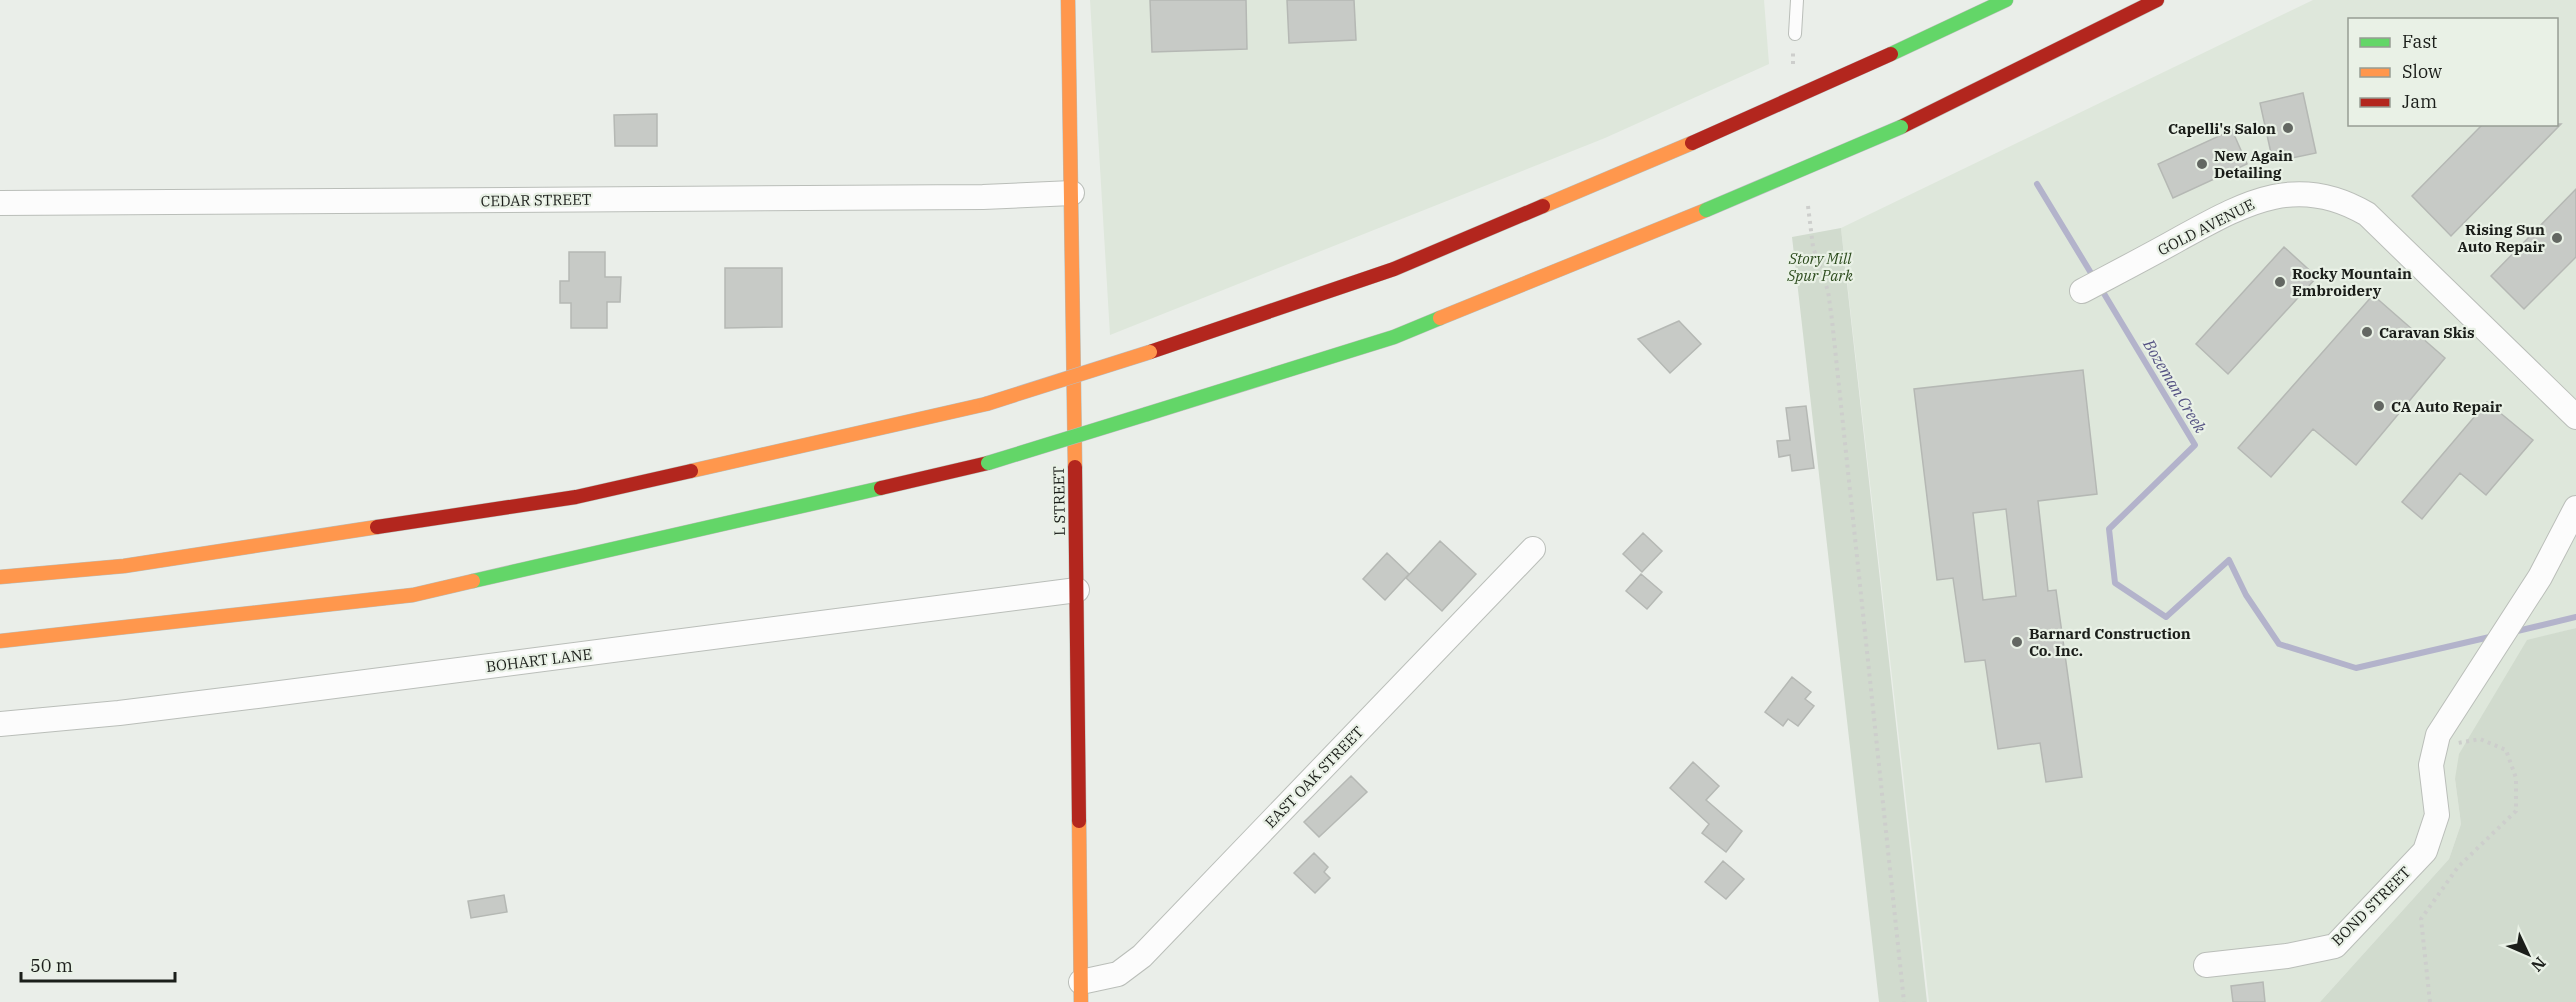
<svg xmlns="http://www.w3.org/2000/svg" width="2576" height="1002" font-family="'IBM Plex Serif',serif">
<rect width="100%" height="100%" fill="#eaeee9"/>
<path fill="#dee7db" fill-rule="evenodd" d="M1090,0h674l5,64 -164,74 -495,197z
M2313,0h263v628l-49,13 -72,138 6,45 -12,35 -129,143h-391l-88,-774zM2350,20h206v104h-206z"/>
<path fill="#d1dbce" d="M1841,228l6,56 80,718h-48l-87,-765z
M2576,628v374h-256l129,-143 12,-35 -6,-45 4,-25 68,-114z"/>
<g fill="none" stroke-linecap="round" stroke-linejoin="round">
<path stroke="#b3b3cb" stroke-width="6" d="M2037,184l57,94
M2100,287l95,158 -86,84 6,54 51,34 63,-57 17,35 33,49 77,24 138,-32
M2513,632l63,-15"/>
</g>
<path fill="#c7cac6" stroke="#b5b8b4" stroke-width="1.5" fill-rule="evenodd" d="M1150,0h96l1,49 -95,3z
M1287,0h67l2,40 -67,3z
M2303,93l13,60 -43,9 -13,-59z
M657,114v32h-42l-1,-31z
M2483,124h78l-110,112 -39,-40z
M2232,130l15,34 -74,34 -15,-34z
M2576,189v68l-52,52 -33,-33z
M2284,247l33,30 -89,97 -32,-30z
M569,252h36v25h16l-1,25h-13v26h-36v-25h-11v-22h9z
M725,268h57v59l-57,1z
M2373,295l72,63 -89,107 -43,-36 -42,48 -33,-29z
M1679,321l22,23 -31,29 -32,-34z
M2083,370l14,124 -59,7 10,90 8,-1 26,187 -36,5 -6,-39 -42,6 -13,-89 -20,2 -12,-84 -16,2 -23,-191zM2006,509l10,87 -33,4 -10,-87z
M2487,402l46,38 -47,55 -26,-22 -38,46 -20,-17z
M1806,406l8,62 -22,3 -2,-16 -11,2 -2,-16 13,-1 -4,-32z
M1643,533l19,18 -20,21 -19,-18z
M1440,541l36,33 -34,37 -36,-33z
M1387,553l22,21 -24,26 -22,-21z
M1641,574l21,18 -15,17 -21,-18z
M1792,677l19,15 -6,7 9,7 -16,20 -10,-7 -5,7 -18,-14z
M1693,762l26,24 -13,14 36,31 -16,21 -24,-19 7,-9 -39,-36z
M1351,776l16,16 -48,45 -15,-15z
M1314,853l14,14 -4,5 6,6 -15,15 -21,-20z
M1723,861l21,18 -18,20 -21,-17z
M504,895l3,17 -36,6 -3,-17z
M2263,982l2,20h-32l-2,-16z"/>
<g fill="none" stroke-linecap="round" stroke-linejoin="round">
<g stroke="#babeb9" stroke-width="14">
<path id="lane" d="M1795,34l2,-34"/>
</g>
<g stroke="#babeb9" stroke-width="26">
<path id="street" d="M0,203l983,-6 89,-4
M2082,291c32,-17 65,-34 97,-52 64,-35 117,-67 188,-25l209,203
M0,724l119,-11 138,-17 820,-106
M2206,965l81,-9 48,-10 90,-95 12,-36 -6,-50 7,-30 102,-158 36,-69
M1081,982l37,-8 24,-18 391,-407"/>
</g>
<g stroke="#babeb9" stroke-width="15">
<path id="fast" d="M1891,54l115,-54
M1147,414l247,-77 46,-19
M473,581l408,-93"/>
</g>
<g stroke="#babeb9" stroke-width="15">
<path id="slow" d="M1068,0l7,467
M1543,206l149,-63
M1440,318l266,-108
M691,471l295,-67
M0,577l124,-11 253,-39
M0,641l413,-46 60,-14
M1079,821l2,181"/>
</g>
<g stroke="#babeb9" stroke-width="15">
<path id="jam" d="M1901,127l256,-127
M1150,352l244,-83 149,-63
M1075,467l4,354
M881,488l107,-25
M377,527l199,-30 115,-26"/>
</g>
<path stroke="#cdcecc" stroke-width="4" stroke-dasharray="3 4.5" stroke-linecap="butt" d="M1793,64v-15
M1808,206l5,41 15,44 4,29 72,682
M2430,1002l-9,-83 37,-52 58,-56v-33l-10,-28 -26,-11 -22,4"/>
<use href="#lane" stroke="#fcfcfc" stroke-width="12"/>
<use href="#street" stroke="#fcfcfc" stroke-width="24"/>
<use href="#fast" stroke="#63d668" stroke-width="14"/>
<use href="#slow" stroke="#ff974d" stroke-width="14"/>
<use href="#jam" stroke="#b3261e" stroke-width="14"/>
<g stroke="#babcc0" stroke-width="15" stroke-linecap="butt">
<path id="fast-bridge" d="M1706,210l195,-83
M988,463l159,-49"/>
</g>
<g stroke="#babcc0" stroke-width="15" stroke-linecap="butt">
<path id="slow-bridge" d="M986,404l164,-52"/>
</g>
<g stroke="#babcc0" stroke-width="15" stroke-linecap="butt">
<path id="jam-bridge" d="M1692,143l199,-89"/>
</g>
<use href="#fast-bridge" stroke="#63d668" stroke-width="14"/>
<use href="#slow-bridge" stroke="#ff974d" stroke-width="14"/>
<use href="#jam-bridge" stroke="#b3261e" stroke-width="14"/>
</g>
<g fill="#636762" stroke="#e9f1e6" stroke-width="2">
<circle cx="2288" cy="128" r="6"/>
<circle cx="2202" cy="164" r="6"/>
<circle cx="2557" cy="238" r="6"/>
<circle cx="2280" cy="282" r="6"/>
<circle cx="2367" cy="332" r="6"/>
<circle cx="2379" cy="406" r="6"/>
<circle cx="2017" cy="642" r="6"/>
</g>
<g text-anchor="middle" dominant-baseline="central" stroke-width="4.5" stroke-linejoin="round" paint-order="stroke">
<g font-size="15" font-weight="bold" fill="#1b1e1a" stroke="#e9f1e6" text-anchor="start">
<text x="2276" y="128" text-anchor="end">Capelli's Salon</text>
<text x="2214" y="155">New Again<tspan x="2214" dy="17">Detailing</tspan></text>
<text x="2545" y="229" text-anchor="end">Rising Sun<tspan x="2545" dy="17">Auto Repair</tspan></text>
<text x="2292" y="273">Rocky Mountain<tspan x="2292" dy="17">Embroidery</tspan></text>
<text x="2379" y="332">Caravan Skis</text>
<text x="2391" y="406">CA Auto Repair</text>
<text x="2029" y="633">Barnard Construction<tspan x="2029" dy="17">Co. Inc.</tspan></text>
</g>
<g font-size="15" fill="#1b1e1a" stroke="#e9f1e6">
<text transform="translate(536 200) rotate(-1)">CEDAR STREET</text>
<text transform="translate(2206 227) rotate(-27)">GOLD AVENUE</text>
<text transform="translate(1059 501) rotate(-91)">L STREET</text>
<text transform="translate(539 660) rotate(-7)">BOHART LANE</text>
<text transform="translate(1314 777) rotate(-46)">EAST OAK STREET</text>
<text transform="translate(2371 906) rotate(-45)">BOND STREET</text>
</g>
<g font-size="15" font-style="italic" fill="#2d4c1e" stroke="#e9f1e6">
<text x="1820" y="258">Story Mill<tspan x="1820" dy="17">Spur Park</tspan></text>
</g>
<g font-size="16" font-style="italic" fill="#535082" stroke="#e9f1e6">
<text transform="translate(2175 386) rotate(59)">Bozeman Creek</text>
</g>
</g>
<rect x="2348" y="18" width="210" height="108" fill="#e9f1e6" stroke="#979d94" stroke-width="1.5"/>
<rect x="2360" y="38" width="30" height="9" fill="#63d668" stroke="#979d94" stroke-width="1.5"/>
<text x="2402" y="48" font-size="18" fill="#1b1e1a">Fast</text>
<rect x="2360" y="68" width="30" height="9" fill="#ff974d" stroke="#979d94" stroke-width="1.5"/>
<text x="2402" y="78" font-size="18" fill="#1b1e1a">Slow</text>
<rect x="2360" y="98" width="30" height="9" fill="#b3261e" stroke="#979d94" stroke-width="1.5"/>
<text x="2402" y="108" font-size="18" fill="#1b1e1a">Jam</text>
<g transform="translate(2528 954) rotate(134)" stroke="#e9f1e6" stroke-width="4.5" paint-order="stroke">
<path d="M0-4.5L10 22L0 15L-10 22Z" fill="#1b1e1a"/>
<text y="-9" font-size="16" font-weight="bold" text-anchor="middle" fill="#1b1e1a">N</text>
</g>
<path d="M21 972v9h154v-9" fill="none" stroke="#1b1e1a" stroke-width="3"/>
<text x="30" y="972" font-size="18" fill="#1b1e1a" stroke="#e9f1e6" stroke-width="4.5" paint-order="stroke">50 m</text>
</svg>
